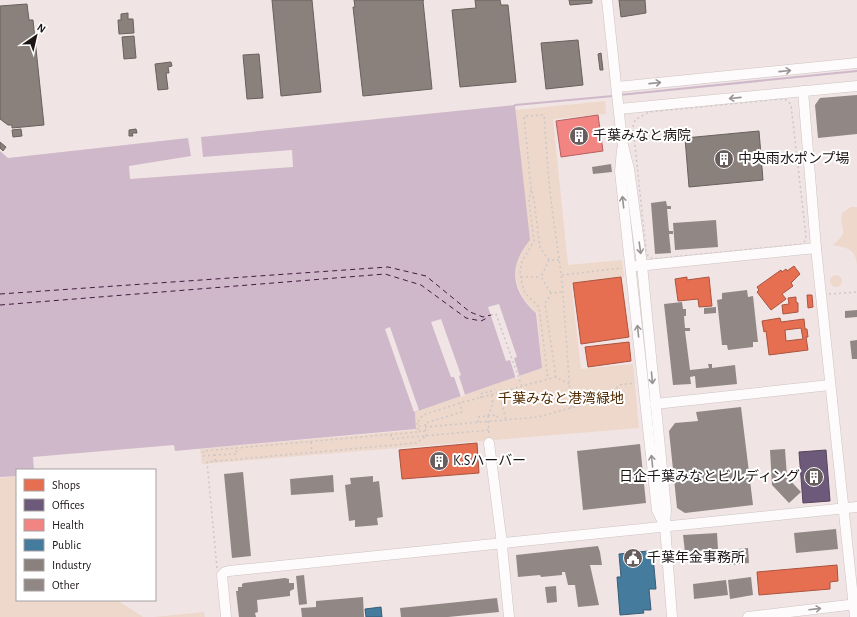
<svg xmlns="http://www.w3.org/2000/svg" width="857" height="617" viewBox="0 0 857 617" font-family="'Alegreya Sans','Noto Sans JP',sans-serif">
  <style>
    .green { fill: #edd8cb }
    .water { fill: #cfb8c9 }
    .pier { fill: #f1e4e4 }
    .shops { fill: #e76f51; stroke: #aa543f; fill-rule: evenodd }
    .offices { fill: #6d597a; stroke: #55455c }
    .health { fill: #f28482; stroke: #b26362 }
    .public { fill: #457b9d; stroke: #395c74 }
    .industry { fill: #8a817c; stroke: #69615d }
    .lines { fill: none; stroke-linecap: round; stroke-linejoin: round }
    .stream { stroke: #cfb8c9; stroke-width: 2 }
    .ferry { stroke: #401d3f; stroke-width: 1; stroke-dasharray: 5 4; stroke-linecap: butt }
    .building { fill: #918886 }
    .minor-casing { stroke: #cdc2c3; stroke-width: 11 }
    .path { stroke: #ccc7c7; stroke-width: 1.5; stroke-dasharray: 2 3; stroke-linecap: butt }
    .minor { stroke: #fdfbfb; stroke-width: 10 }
    .path-bridge { stroke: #ccc7c7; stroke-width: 1.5; stroke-dasharray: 2 3; stroke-linecap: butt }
    .oneway { stroke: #989494 }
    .labels { text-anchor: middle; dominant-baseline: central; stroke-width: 4; stroke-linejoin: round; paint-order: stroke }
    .poi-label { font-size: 14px; fill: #1d1516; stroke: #fff; text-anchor: start }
    .park-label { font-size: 14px; fill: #4f2a00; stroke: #fff }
  </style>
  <rect width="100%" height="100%" fill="#f1e4e4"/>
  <!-- green -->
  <g class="green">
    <path d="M605,101l1,13 -53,5 15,146 54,-5 2,17 -53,6 10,86 52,-5 6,64 -437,36 -2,-15 216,-19 -1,-18 127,-44 -5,-55c-25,-22 -28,-46 -8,-73l-13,-130z"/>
    <path d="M851,207h6v57c-2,-16 -11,-16 -24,-19 19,-16 5,-14 9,-32z"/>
    <circle cx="836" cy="281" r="6"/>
    <path d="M17,476v124h100l26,17h-143v-139z"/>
    <path d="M204,612l1,5h-51z"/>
  </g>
  <!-- water -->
  <path class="water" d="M515,105l15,135c-22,26 -19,51 6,73l6,55 -127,44 1,17 -241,22 -1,-6 -141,12 1,13h-17v6l-17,1v-326l8,7 180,-20 3,18 -62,10 1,13 163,-12 -1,-17 -89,7 -2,-20z"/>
  <!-- pier -->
  <g class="pier">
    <path d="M499,304l18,53 -3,1 6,20 -4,1 -6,-19 -4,1 -18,-54z"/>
    <path d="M441,319l20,56 -2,1 6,19 -4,2 -7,-20h-3l-20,-55z"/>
    <path d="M390,327l29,83 -5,2 -29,-83z"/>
  </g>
  <!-- shops -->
  <g class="shops">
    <path d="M794,266l6,8 -9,9 2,3 -11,8 4,5 -15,11 -14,-18 2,-2 -2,-3 24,-17 1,2 4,-3 1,2z"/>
    <path d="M621,277l8,60 -48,7 -8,-61z"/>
    <path d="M687,277v3l22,-3 3,29 -13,1 -1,-8 -20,2 -3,-22z"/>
    <path d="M807,295h5l1,12 -5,1z"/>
    <path d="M796,297v5l2,1v9l-15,2 -1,-9 7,-1 -1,-6z"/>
    <path d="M780,318l1,4 23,-3 1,10h2l1,8h-2l2,13 -39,5 -3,-24 -2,1 -2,-11zM801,328l2,11 -17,2 -1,-11z"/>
    <path d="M629,342l2,19 -43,6 -3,-20z"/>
    <path d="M477,443l2,30 -77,6 -3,-29z"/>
    <path d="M837,565l1,16 -8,1v7l-71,6 -2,-23z"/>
  </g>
  <!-- offices -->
  <path class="offices" d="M826,450l4,51 -27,2 -4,-51z"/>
  <!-- health -->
  <path class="health" d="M598,115l5,36 -42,6 -5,-36z"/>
  <!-- public -->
  <g class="public">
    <path d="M648,551l1,6 4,-1 3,33h-7l2,21h-8l1,3 -24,2 -3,-38h4l-2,-23z"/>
    <path d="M381,607l1,10h-16l-1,-8z"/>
  </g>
  <!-- industry -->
  <g class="industry">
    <path d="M272,0h40l9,92 -40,4z"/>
    <path d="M354,0h70l-1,1 9,88 -69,7 -10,-89h2z"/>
    <path d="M475,0h25l1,5h7l8,77 -56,5 -8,-77 24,-2z"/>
    <path d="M569,0h23v3l-22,2z"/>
    <path d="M619,0h26l1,13 -25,4z"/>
    <path d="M27,4l2,16h4l11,105 -32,3v-3h-4l-8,-6v-113z"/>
    <path d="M128,13v6h5l1,14 -15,1 -1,-14h3v-6z"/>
    <path d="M134,36l2,22 -12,1 -2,-22z"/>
    <path d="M578,40l5,45 -37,4 -5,-46z"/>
    <path d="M601,53l2,17h-3l-2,-16z"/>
    <path d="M259,54l4,44 -16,1 -4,-44z"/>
    <path d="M171,62l1,4 -4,1 1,6h-3l2,16 -10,1 -3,-26z"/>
    <path d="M21,129l1,7 -9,1 -1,-7z"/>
    <path d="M136,129l1,4h-5l1,3h-4v-6z"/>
    <path d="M759,131l4,49 -74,7 -4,-49z"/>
    <path d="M0,142l6,5 -3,4 -3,-3z"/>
  </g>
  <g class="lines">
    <!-- stream -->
    <g class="stream">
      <path d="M619,95l238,-24"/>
      <path d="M515,105l98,-9"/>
    </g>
    <!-- ferry -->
    <g class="ferry">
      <path d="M0,294l388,-27 38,9 44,36 13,5 8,-2"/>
      <path d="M0,305l385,-31 36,11 45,33 15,3 8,-4"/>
    </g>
  </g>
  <!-- building -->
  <g class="building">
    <path d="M857,95v39l-39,4 -3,-33 5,-7z"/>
    <path d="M611,164l1,8 -19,2 -1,-7z"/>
    <path d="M666,201l1,5h4v3h-4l2,22h4v3h-4l2,19 -16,1 -4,-51z"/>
    <path d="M716,220l2,27 -43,3 -2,-27z"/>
    <path d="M747,290l1,7 5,-1 5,46h-5v5l-25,3 -1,-5h-5l-5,-45 5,-1v-6z"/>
    <path d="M682,302l1,7h3v7h-2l1,12h5v3h-5l5,39 19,-2 -1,-4h4v4l23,-3 2,19 -41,4 -1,-12 -5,1 1,7 -18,1 -9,-81z"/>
    <path d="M716,307v6l-12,1v-6z"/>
    <path d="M857,310v7l-12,1v-7z"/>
    <path d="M857,340v19h-5l-2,-18z"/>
    <path d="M741,407l12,98 -68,8 -8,-5 -8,-77 6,-8 23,-2 -2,-9z"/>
    <path d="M640,444l6,59 -63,7 -6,-59z"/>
    <path d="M785,449l2,28 14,15 -12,11 -17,-18 -2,-35z"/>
    <path d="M243,472l8,84 -19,2 -8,-84z"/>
    <path d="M333,475l1,17 -43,3 -1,-16z"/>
    <path d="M373,476v6l6,-1 4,36 -6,1 1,7 -23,2v-7l-6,1 -4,-36 6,-1 -1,-6z"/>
    <path d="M836,529l2,20 -42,4 -2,-20z"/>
    <path d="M717,533l1,16 -33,3 -2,-17z"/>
    <path d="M598,546l2,6 2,13h-12l9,40 -21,2 -3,-22h-7l-3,-13h-3v3l-21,2 -1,-2 -22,2 -2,-22z"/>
    <path d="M748,548l1,15 -19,2 -2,-15z"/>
    <path d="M304,575l3,29 -8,1 -3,-29z"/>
    <path d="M751,577l2,18 -23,4 -2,-19z"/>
    <path d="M285,578l4,1v4h5v6l-4,2v5l-33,4 1,12 -3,1 1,4h-17l-3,-26h2v-4h4v-3l2,-1z"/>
    <path d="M726,580l2,15 -34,4 -1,-15z"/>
    <path d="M556,586l1,16 -10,1 -2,-16z"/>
    <path d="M363,597l1,20h-62l-1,-9 15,-1v-6z"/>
    <path d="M497,598l2,14 -51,5h-47l-1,-9z"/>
  </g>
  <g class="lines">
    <defs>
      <g id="minor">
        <path d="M607,0l15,141 7,28 13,96 24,244 -1,17 7,91"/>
        <path d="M617,87l240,-24"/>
        <path d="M803,91l13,157 39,369"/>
        <path d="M619,109l238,-23"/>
        <path d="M622,150l-2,22 37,338 7,14"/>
        <path d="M637,266l179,-18"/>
        <path d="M655,404l175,-19"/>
        <path d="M489,443l12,93 8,81"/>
        <path d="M226,617l-4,-42 3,-3 4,-1 628,-64"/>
        <path d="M748,617l109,-13"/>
      </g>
    </defs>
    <!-- minor casing -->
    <use href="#minor" class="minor-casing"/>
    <!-- path -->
    <g class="path">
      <path d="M780,99l7,1 4,5 15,131 -1,5 -4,3 -148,15 -5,-3 -2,-6 -13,-123 2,-7 14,-8z"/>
      <path d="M531,190l-2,11 5,40 -12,20 -2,12 2,11 3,9 14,14 9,72"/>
      <path d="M549,260l-8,17 10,16"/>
      <path d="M559,260h-10l-9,-12 -6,-48 -3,-11 -7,-73 20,-1c2,29 4,57 7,86 4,30 9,61 12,91l8,116"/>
      <path d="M562,275l60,-7"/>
      <path d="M521,277h20"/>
      <path d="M829,294l28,-2"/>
      <path d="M491,315l5,-1 26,73"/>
      <path d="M556,377l-11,-73 6,-11 12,-1"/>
      <path d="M499,393l7,27"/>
      <path d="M481,398l-1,-4 11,-3"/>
      <path d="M488,416l1,19"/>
      <path d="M478,422v-5l19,-2 1,5"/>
      <path d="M425,427l113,-10 43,-12 20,-2 6,-3 12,-15 16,-2"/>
      <path d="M425,431l-5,1 -1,-12 4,-5 37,-12 96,-26 13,7"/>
      <path d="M391,435v4l98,-9"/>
      <path d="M426,436l-1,-13 37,-11 -2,-9"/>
      <path d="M311,442l1,11"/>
      <path d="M215,455l-12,1v-5l215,-19 -1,-10 2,-2"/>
      <path d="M215,461v-6l22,-1 -1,-6"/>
      <path d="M217,568l-10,-106 209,-19 10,-7"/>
    </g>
    <!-- minor -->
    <use href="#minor" class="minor"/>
    <!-- path-bridge -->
    <path class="path-bridge" d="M488,416l5,-12 -2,-13 4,-2"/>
  </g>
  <!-- one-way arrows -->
  <defs><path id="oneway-shaft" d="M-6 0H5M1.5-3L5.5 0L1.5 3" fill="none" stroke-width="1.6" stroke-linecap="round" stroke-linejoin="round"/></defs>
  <g class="oneway">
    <use href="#oneway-shaft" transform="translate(785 71) rotate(-6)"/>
    <use href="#oneway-shaft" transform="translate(655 83) rotate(-6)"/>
    <use href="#oneway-shaft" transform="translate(735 98) rotate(174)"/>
    <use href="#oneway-shaft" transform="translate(623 202) rotate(-97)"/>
    <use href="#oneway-shaft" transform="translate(640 248) rotate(82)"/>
    <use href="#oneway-shaft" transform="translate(638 331) rotate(-96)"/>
    <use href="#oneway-shaft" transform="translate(652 378) rotate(85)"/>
    <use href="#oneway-shaft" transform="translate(652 461) rotate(-96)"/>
    <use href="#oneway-shaft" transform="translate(815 609) rotate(-7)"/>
  </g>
  <!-- icons -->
  <defs>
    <symbol id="building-disc" viewBox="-11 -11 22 22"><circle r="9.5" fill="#675d5e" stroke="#fff"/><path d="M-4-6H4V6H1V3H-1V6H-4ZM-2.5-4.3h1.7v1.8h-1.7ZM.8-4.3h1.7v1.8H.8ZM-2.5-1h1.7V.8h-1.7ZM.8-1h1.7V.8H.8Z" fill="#fff"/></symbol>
    <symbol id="civic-disc" viewBox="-11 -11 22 22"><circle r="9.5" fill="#675d5e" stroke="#fff"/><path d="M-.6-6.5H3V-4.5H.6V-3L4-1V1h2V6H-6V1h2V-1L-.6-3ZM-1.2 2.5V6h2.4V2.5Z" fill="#fff"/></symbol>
  </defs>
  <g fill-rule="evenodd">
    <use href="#building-disc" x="568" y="125" width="22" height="22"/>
    <use href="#building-disc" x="713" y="148" width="22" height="22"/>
    <use href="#building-disc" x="428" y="450" width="22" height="22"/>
    <use href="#building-disc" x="803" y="466" width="22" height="22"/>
    <use href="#civic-disc" x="622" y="547" width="22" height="22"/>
  </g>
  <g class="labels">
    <!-- poi labels -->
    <g class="poi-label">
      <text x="593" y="136">千葉みなと病院</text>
      <text x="738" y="159">中央雨水ポンプ場</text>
      <text x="453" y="461">K.Sハーバー</text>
      <text x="800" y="477" text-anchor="end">日企千葉みなとビルディング</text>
      <text x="647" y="558">千葉年金事務所</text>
    </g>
    <!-- park labels -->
    <g class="park-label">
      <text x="561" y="399">千葉みなと港湾緑地</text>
    </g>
  </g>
  <!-- legend -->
  <rect x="16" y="469" width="140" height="132" fill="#ffffff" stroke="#a5a1a2"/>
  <rect x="24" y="479" width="20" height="12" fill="#e76f51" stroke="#a5a1a2"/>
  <text x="52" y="489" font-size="12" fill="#1d1516">Shops</text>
  <rect x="24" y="499" width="20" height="12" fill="#6d597a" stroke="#a5a1a2"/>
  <text x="52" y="509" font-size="12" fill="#1d1516">Offices</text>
  <rect x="24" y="519" width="20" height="12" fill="#f28482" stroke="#a5a1a2"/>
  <text x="52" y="529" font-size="12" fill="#1d1516">Health</text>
  <rect x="24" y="539" width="20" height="12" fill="#457b9d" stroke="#a5a1a2"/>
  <text x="52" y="549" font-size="12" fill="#1d1516">Public</text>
  <rect x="24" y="559" width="20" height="12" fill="#8a817c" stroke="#a5a1a2"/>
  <text x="52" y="569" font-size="12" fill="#1d1516">Industry</text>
  <rect x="24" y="579" width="20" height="12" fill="#918886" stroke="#a5a1a2"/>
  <text x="52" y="589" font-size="12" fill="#1d1516">Other</text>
  <!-- north arrow -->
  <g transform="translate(36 36) rotate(34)" stroke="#ffffff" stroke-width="3" paint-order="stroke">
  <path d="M0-3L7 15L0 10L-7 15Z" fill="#1d1516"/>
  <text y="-6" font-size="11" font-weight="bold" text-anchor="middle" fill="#1d1516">N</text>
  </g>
</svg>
